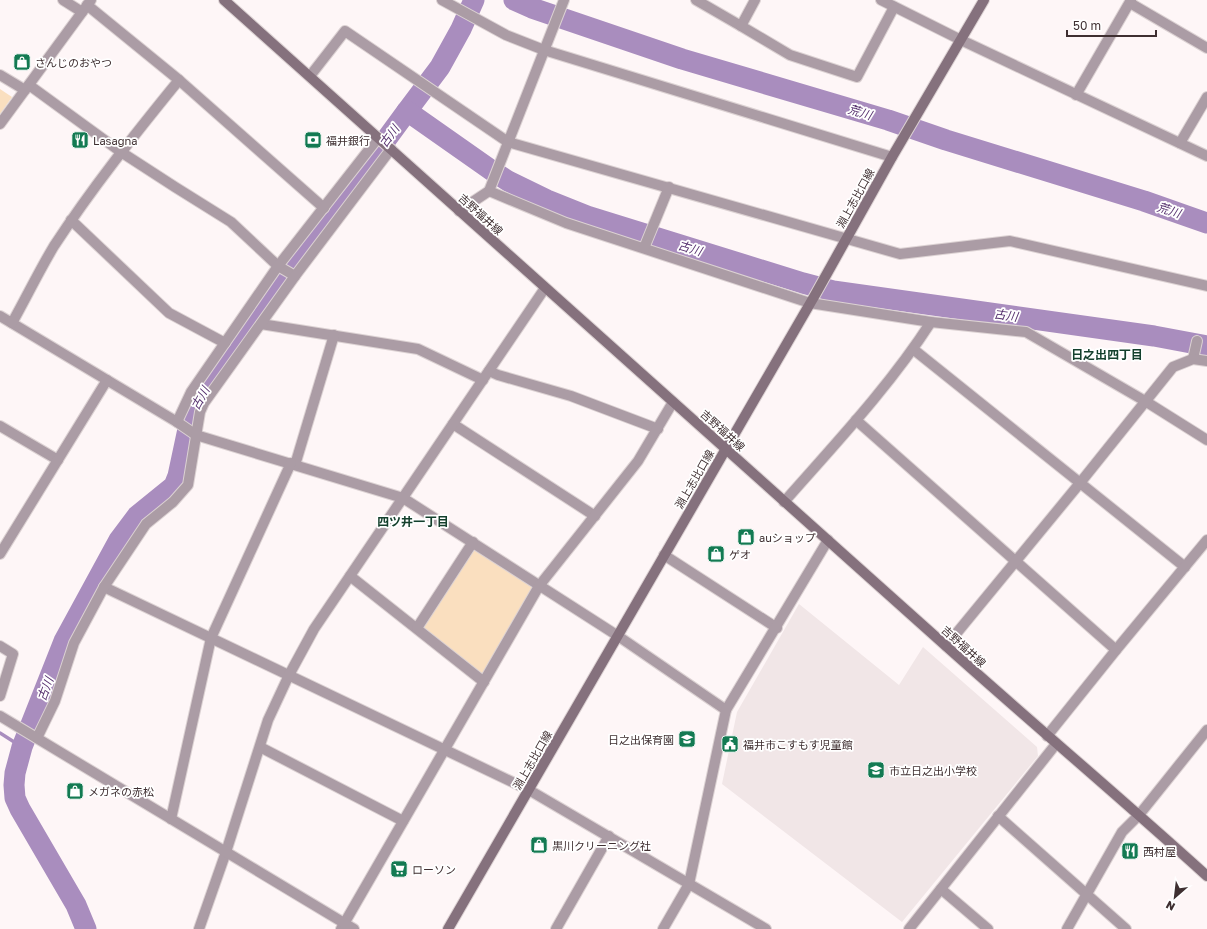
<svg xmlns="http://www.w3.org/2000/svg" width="1207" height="929" viewBox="0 0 1207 929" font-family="'Golos Text','Noto Sans JP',sans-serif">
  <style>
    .built { fill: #f1e6e7 }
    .green { fill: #fadfbf }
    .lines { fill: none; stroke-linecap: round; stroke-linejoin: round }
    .stream { stroke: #a98dbe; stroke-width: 3.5 }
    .river { stroke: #a98dbe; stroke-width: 21 }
    .minor-casing { stroke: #dcd2d3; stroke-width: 12 }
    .tertiary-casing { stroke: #dcd2d3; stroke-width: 12 }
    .secondary-casing { stroke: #dcd2d3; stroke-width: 12 }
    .minor { stroke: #ab9ca5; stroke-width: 10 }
    .tertiary { stroke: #ab9ca5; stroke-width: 10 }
    .secondary { stroke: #85717d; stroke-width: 10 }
    .labels { text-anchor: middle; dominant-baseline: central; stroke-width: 3.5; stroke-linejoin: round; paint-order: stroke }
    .poi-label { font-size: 11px; fill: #3f2f31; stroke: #fff; text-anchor: start }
    .street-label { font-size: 11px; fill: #3f2f31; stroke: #fff }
    .water-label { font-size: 12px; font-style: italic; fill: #56316e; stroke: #fff }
    .neighbourhood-label { font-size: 12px; font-weight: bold; fill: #14402d; stroke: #fff }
  </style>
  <rect width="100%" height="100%" fill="#fef6f7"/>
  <!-- built -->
  <path class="built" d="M799,604l100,81 24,-38 114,100 1,9 -136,166 -180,-138 15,-72z"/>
  <!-- green -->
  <g class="green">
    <path d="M0,89l12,8 -12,17z"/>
    <path d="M473,542l66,44 -55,96 -67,-54z"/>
  </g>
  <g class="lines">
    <!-- stream -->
    <path class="stream" d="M0,733l22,14"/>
    <!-- river -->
    <g class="river">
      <path d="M514,0l18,8 150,51 206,61 58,20 198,61 63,22"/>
      <path d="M407,111l33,-44 21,-38 13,-29"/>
      <path d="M86,929l-10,-24 -56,-96 -5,-11 -1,-13 1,-12 7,-26 42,-106 55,-101 18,-24 37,-30 4,-10 13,-61 4,-13 5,-9 207,-282 84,59 17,11 39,19 40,16 216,67 30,8 321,45 53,10"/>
    </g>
    <defs>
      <g id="minor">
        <path d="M63,0l19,12"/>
        <path d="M442,0l64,35 38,15 348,107"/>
        <path d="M696,0l45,26 14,-26"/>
        <path d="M881,0l80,40 246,116"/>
        <path d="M1130,3l77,45"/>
        <path d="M87,5l92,75 145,128"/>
        <path d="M741,26l49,29 67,22 37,-70"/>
        <path d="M0,75l25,15"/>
        <path d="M310,76l35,-45 163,111 392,112 110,-13 197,45"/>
        <path d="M29,85l92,67 54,35 56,35 47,44 17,10"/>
        <path d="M1076,95l55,-95"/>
        <path d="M1180,143l27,-46"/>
        <path d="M489,191l77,32 244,80 121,19 95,10 119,69 62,39"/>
        <path d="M459,211l30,-20 75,-191"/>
        <path d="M71,220l98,93 56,30"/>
        <path d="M644,248l25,-61"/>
        <path d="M0,316l177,106 19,13 207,63 215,138 108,74"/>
        <path d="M12,323c14,-25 27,-52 42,-77 38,-58 81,-112 125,-166"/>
        <path d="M261,324l157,25 65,31"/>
        <path d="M913,349l272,218"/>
        <path d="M1193,359l4,-18"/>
        <path d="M489,371l9,4 73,21 87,33"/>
        <path d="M856,420l260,230"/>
        <path d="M177,422l14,-30 87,-126 100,-128"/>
        <path d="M453,424l142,92"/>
        <path d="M0,426l58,34"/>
        <path d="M295,465l39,-130"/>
        <path d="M784,502c51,-58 105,-115 147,-180"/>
        <path d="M0,554l107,-174"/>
        <path d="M664,555l113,73"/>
        <path d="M350,576l134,106"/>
        <path d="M104,587l425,203 237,139"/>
        <path d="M417,628l56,-86"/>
        <path d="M0,646l13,8 -13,42"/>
        <path d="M946,646l134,-163 93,-116 20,-8 14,2"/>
        <path d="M1047,736l69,-86 91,-110"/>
        <path d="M37,738l18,-37 19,-58 30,-56 42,-63 27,-22 15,-17 12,-73 4,-9 91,-127 96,-127"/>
        <path d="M260,747l143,74"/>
        <path d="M998,816l128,113"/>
        <path d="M171,819l40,-181 80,-175"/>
        <path d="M941,889l47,40"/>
        <path d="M199,929l27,-77 42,-132 21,-45 25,-46 231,-341"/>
        <path d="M341,929l198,-343 99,-125 35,-59"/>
        <path d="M556,929l53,-93"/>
        <path d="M663,929l26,-45 37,-174 102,-170"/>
        <path d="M909,929l147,-185"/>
      </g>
      <g id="tertiary">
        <path d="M0,124l91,-124"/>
        <path d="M0,716l354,213"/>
        <path d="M1067,929l55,-97 17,-17 68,-85"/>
      </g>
      <g id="secondary">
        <path d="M224,0l722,646c86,77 175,152 261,230"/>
        <path d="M448,929l367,-634 77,-138 92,-157"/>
      </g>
    </defs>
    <!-- minor casing -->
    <use href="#minor" class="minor-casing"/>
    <!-- tertiary casing -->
    <use href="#tertiary" class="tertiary-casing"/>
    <!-- secondary casing -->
    <use href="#secondary" class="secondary-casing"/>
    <!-- minor -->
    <use href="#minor" class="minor"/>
    <!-- tertiary -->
    <use href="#tertiary" class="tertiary"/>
    <!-- secondary -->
    <use href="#secondary" class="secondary"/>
  </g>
  <!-- icons -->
  <defs>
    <symbol id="shop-square" viewBox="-11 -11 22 22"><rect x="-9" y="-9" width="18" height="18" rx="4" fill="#137a52" stroke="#fff"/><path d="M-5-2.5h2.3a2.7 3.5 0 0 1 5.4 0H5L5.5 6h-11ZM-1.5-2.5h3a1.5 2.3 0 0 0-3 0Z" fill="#fff"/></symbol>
    <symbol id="restaurant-square" viewBox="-11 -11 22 22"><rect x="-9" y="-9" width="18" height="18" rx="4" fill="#137a52" stroke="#fff"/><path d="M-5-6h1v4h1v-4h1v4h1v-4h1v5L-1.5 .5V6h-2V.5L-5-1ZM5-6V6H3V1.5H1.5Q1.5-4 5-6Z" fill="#fff"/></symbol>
    <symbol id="bank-square" viewBox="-11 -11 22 22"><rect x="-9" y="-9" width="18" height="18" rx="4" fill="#137a52" stroke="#fff"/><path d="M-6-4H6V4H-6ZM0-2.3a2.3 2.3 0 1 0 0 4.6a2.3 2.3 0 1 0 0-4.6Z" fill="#fff"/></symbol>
    <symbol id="school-square" viewBox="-11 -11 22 22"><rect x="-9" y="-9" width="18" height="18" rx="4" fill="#137a52" stroke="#fff"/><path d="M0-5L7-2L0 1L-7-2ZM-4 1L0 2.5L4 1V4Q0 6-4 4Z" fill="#fff"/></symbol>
    <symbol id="civic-square" viewBox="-11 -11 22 22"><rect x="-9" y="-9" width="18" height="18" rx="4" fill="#137a52" stroke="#fff"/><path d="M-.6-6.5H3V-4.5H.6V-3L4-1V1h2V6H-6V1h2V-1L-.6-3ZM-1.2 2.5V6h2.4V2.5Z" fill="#fff"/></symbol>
    <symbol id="supermarket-square" viewBox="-11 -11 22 22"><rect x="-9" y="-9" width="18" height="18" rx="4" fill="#137a52" stroke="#fff"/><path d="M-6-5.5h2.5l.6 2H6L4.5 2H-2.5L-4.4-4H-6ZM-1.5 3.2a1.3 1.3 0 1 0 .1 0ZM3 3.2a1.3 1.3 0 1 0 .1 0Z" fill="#fff"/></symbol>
  </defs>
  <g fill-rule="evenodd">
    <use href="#shop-square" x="12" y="52" width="20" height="20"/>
    <use href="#restaurant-square" x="70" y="130" width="20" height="20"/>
    <use href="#bank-square" x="303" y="130" width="20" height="20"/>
    <use href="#shop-square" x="736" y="527" width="20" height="20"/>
    <use href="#shop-square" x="706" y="544" width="20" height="20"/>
    <use href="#school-square" x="677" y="729" width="20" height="20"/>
    <use href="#civic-square" x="720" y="734" width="20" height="20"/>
    <use href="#school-square" x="866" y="760" width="20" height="20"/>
    <use href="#shop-square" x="65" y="781" width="20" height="20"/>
    <use href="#shop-square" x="529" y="835" width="20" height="20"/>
    <use href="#restaurant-square" x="1120" y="841" width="20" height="20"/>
    <use href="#supermarket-square" x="389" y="859" width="20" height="20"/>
  </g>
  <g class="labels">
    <!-- poi labels -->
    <g class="poi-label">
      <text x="35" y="62">さんじのおやつ</text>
      <text x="93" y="140">Lasagna</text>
      <text x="326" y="140">福井銀行</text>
      <text x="759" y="537">auショップ</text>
      <text x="729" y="554">ゲオ</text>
      <text x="674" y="739" text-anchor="end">日之出保育園</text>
      <text x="743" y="744">福井市こすもす児童館</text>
      <text x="889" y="770">市立日之出小学校</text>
      <text x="88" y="791">メガネの赤松</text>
      <text x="552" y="845">黒川クリーニング社</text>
      <text x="1143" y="851">西村屋</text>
      <text x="412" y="869">ローソン</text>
    </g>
    <!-- street labels -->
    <g class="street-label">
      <text transform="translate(855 198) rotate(-61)">淵上志比口線</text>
      <text transform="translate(481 214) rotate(42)">吉野福井線</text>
      <text transform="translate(723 430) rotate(42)">吉野福井線</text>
      <text transform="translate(694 479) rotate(-60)">淵上志比口線</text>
      <text transform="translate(964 646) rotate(42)">吉野福井線</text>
      <text transform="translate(532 760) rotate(-60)">淵上志比口線</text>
    </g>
    <!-- water labels -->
    <g class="water-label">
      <text transform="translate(860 112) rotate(17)">荒川</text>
      <text transform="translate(389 136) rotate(-54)">古川</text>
      <text transform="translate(1169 210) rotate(18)">荒川</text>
      <text transform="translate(690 248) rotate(17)">古川</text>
      <text transform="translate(1006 315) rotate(8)">古川</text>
      <text transform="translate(200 398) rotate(-61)">古川</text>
      <text transform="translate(45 689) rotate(-69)">古川</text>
    </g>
    <!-- neighbourhood labels -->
    <g class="neighbourhood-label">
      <text x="1107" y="354">日之出四丁目</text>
      <text x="413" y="521">四ツ井一丁目</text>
    </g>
  </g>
  <!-- north arrow -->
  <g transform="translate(1175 897) rotate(208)" stroke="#ffffff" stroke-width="3" paint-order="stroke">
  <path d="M0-3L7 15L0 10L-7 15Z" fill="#3f2f31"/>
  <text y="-6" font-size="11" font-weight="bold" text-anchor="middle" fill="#3f2f31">N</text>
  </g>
  <!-- scale -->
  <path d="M1067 30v6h89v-6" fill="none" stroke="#3f2f31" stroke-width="2"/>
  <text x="1073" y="30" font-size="12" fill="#3f2f31" stroke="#ffffff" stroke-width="3" paint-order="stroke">50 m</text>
</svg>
